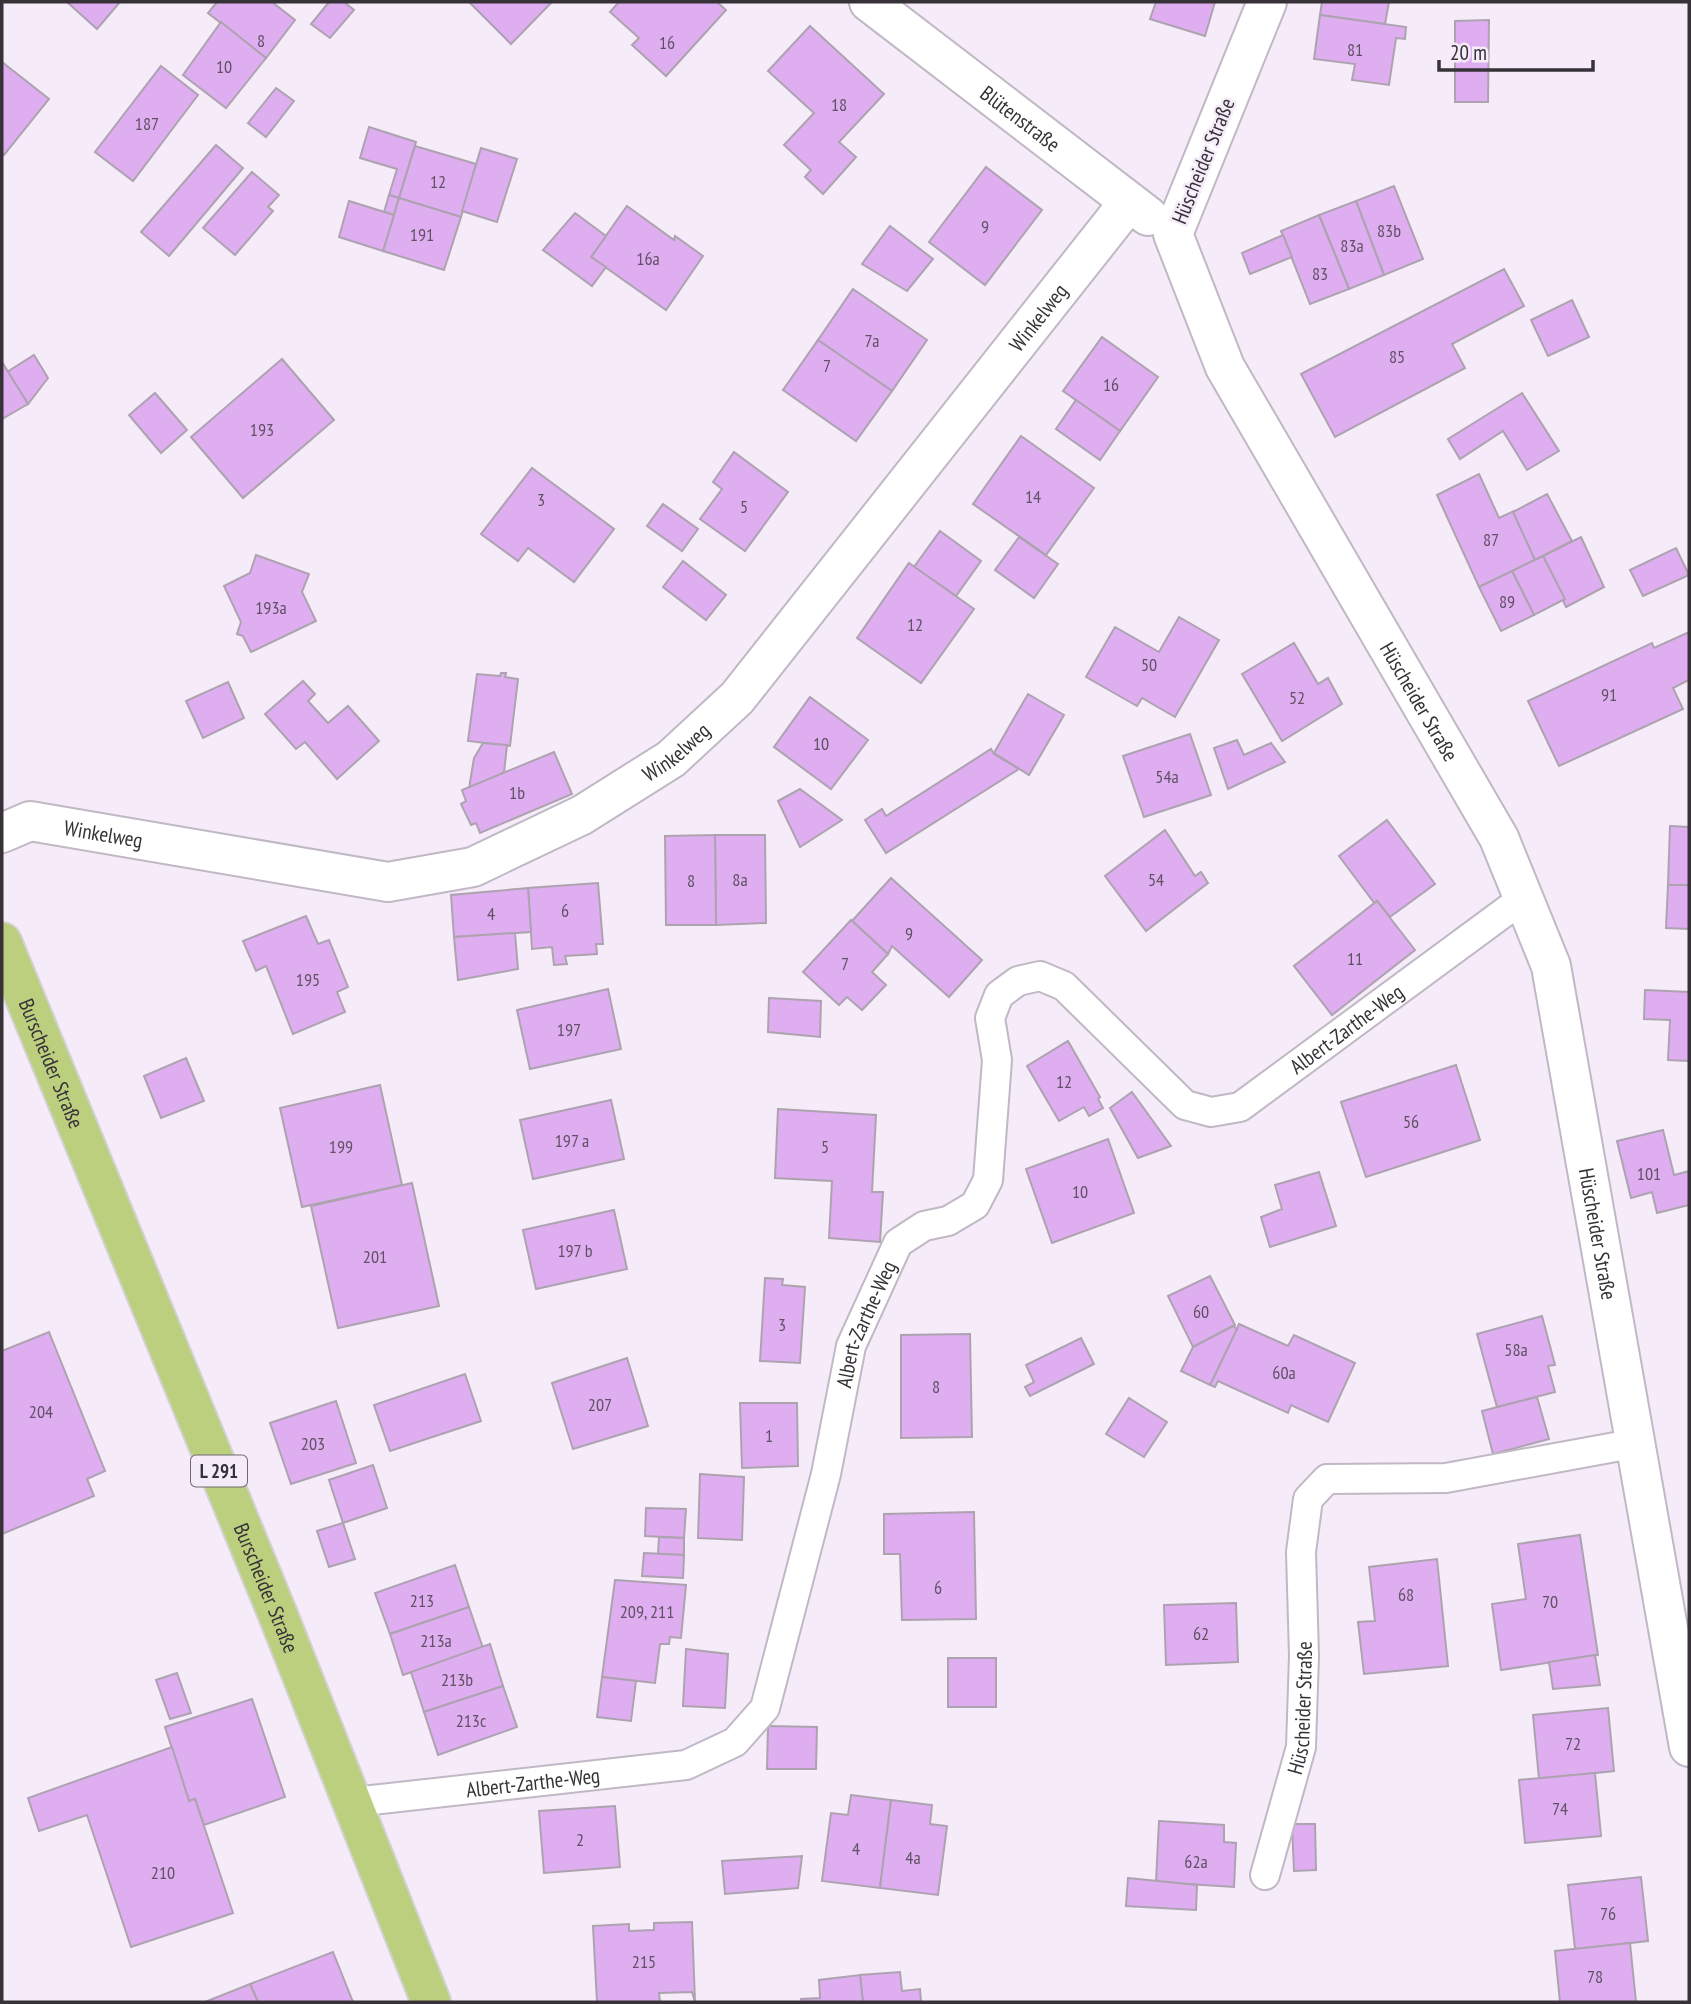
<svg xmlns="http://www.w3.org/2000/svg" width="1691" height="2004" viewBox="0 0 1691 2004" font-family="'PT Sans Narrow',sans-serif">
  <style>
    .building { fill: #dfaef0; stroke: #ada3b0; stroke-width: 2 }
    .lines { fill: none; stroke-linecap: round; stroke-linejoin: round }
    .lane-casing { stroke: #c1b8c5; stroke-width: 32 }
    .street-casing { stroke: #c1b8c5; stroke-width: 42 }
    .primary-casing { stroke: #d3d2d3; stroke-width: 42 }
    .lane { stroke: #fff; stroke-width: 28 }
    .street { stroke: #fff; stroke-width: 38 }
    .primary { stroke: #bbcf7e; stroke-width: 38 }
    .labels { text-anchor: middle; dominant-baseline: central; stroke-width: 5; stroke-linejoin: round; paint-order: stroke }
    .number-label { font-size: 18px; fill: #605165 }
    .shield { fill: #f5ebf9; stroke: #6f6a71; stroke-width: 2 }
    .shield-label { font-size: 19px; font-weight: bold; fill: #363237 }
    .street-label { font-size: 21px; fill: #363237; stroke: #f5ebf9 }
  </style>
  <rect width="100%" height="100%" fill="#f5ebf9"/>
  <!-- building -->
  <g class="building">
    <path d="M67,2h53l-23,27z"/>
    <path d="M217,2h55l23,18 -29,38 -58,-45z"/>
    <path d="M329,2h15l10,8 -24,28 -19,-14z"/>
    <path d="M469,2h83l-41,42z"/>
    <path d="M619,2h98l9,8 -60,66 -34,-31 7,-7 -29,-26z"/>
    <path d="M1156,2h59l-10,34 -55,-17z"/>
    <path d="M1322,2h67l-4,22 -65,-9z"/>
    <path d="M1320,15l86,12 -1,12 -9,-1 -7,47 -37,-5 3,-16 -41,-5z"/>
    <path d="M1489,20l-1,82h-33v-81z"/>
    <path d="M221,22l45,36 -40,50 -43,-33z"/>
    <path d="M810,26l74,68 -45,48 17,15 -33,37 -18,-17 6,-7 -27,-25 30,-32 -46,-42z"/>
    <path d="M2,62l47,37 -45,56 -2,-2z"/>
    <path d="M161,66l37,29 -65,86 -38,-29z"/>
    <path d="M276,88l18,13 -28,36 -18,-14z"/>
    <path d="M369,127l47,15 -17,56 -10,-3 8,-26 -37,-11z"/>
    <path d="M216,145l27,23 -74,88 -28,-24z"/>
    <path d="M415,146l61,18 -15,53 -62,-19z"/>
    <path d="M481,148l36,11 -20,63 -35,-11z"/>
    <path d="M986,167l56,43 -57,75 -56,-43z"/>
    <path d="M252,172l27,23 -11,12 5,4 -38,44 -32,-27z"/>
    <path d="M1394,186l29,73 -39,16 -28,-74z"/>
    <path d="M389,195l10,3 -5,17 -10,-3z"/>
    <path d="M399,198l62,19 -17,53 -61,-19z"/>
    <path d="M349,201l45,14 -11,36 -44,-14z"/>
    <path d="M1356,201l28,74 -35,14 -30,-74z"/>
    <path d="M627,206l47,34 1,-4 28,20 -37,54 -75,-53z"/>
    <path d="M575,213l31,23 -15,21 15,10 -14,19 -49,-36z"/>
    <path d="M1319,215l30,74 -39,15 -29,-73z"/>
    <path d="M890,226l43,33 -26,32 -45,-27z"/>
    <path d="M1283,235l9,22 -42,17 -8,-21z"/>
    <path d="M1504,269l20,37 -72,38 13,24 -130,69 -34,-63z"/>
    <path d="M853,289l74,51 -35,51 -74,-51z"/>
    <path d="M1572,300l17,37 -41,19 -17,-36z"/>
    <path d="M1102,337l56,40 -38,54 -57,-40z"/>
    <path d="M818,340l74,51 -36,50 -73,-51z"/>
    <path d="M34,355l14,23 -20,26 -21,-32z"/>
    <path d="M282,359l52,61 -91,78 -52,-61z"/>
    <path d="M2,362l26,42 -26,15z"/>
    <path d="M155,393l32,37 -26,23 -32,-38z"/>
    <path d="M1522,393l37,58 -32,19 -24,-39 -43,28 -12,-20z"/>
    <path d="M1076,400l44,31 -20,29 -44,-31z"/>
    <path d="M1021,436l73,52 -48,67 -73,-51z"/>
    <path d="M734,452l54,40 -43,59 -45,-32 22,-30 -9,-7z"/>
    <path d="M532,468l82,61 -40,53 -46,-34 -10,13 -37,-27z"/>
    <path d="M1479,474l20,44 15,-7 21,49 -56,27 -42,-92z"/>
    <path d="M1547,494l25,47 -37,19 -22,-48z"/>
    <path d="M663,504l35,25 -16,22 -35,-25z"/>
    <path d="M940,531l41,30 -25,35 -42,-29z"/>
    <path d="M1019,537l39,27 -24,34 -39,-28z"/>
    <path d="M1581,537l23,50 -38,20 -23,-51z"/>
    <path d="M1676,548l13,27 -46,21 -13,-26z"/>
    <path d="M256,555l53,19 -7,18 14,29 -65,31 -8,-16 -6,-2 4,-12 -17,-36 26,-13z"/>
    <path d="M1543,556l22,43 -31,16 -22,-44z"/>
    <path d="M683,561l43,34 -20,25 -43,-33z"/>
    <path d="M909,563l65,46 -53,74 -64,-45z"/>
    <path d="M1512,571l22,44 -33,16 -22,-44z"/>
    <path d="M1179,617l40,23 -44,77 -33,-19 -5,8 -51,-29 29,-50 44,25z"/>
    <path d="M1689,632v48l-16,8 10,21 -124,57 -31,-65 124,-58 2,5z"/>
    <path d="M1294,643l24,41 10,-6 14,26 -60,37 -40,-67z"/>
    <path d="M501,673h5l-1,4 13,2 -8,67 -42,-5 9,-67 23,2z"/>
    <path d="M303,681l12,13 -7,7 20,22 20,-17 31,35 -42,38 -32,-37 -9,7 -31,-35z"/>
    <path d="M228,682l16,36 -41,20 -17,-37z"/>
    <path d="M1028,694l36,21 -35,60 -35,-22z"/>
    <path d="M810,697l58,43 -37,49 -57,-42z"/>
    <path d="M1190,734l21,61 -67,22 -21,-61z"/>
    <path d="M1237,740l7,15 27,-12 14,19 -57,27 -14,-41z"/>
    <path d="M483,743l24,2 -3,28 -35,15 5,-30z"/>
    <path d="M991,749l3,5 25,15 -133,84 -21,-33 17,-11 4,7z"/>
    <path d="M554,752l18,42 -92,39 -4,-10 -5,2 -10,-21 5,-3 -4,-11z"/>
    <path d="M800,789l42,31 -42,27 -22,-46z"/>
    <path d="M1387,820l48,64 -45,33 -13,-16 -2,3 -36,-48z"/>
    <path d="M1670,826l19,1v58h-21z"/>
    <path d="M1165,830l30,46 6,-4 7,11 -62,48 -41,-55z"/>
    <path d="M715,835h50l1,88 -50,2z"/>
    <path d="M715,835l1,90h-50l-1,-89z"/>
    <path d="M891,878l91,82 -33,37 -57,-51 -4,8 -36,-33z"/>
    <path d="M598,883l5,61h-7l1,10 -32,2 2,8 -13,1 -2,-18 -20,2 -4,-61z"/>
    <path d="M1668,885h21v44l-23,-1z"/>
    <path d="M528,888l3,44 -77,5 -3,-42z"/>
    <path d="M1377,901l38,49 -83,65 -38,-49z"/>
    <path d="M306,916l12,28 11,-4 19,47 -11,5 8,20 -52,22 -27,-68 -10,5 -13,-30z"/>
    <path d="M851,920l37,34 -16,18 14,13 -24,25 -15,-13 -8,8 -36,-33z"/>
    <path d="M515,933l3,36 -60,11 -4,-43z"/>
    <path d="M608,989l13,60 -91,20 -13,-59z"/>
    <path d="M1645,990l44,2v69l-21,-1 2,-40 -26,-1z"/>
    <path d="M769,998l52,3 -1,36 -52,-5z"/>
    <path d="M1068,1041l32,56 -2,2 5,9 -14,8 -5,-9 -25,14 -32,-55z"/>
    <path d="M186,1058l18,43 -43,17 -17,-42z"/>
    <path d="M1456,1065l24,75 -114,37 -25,-75z"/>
    <path d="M380,1085l22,100 -100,22 -22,-99z"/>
    <path d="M1132,1092l39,54 -33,12 -28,-50z"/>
    <path d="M611,1100l13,59 -91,20 -13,-59z"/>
    <path d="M778,1109l98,6 -4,77h11l-3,50 -51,-4 3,-57 -57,-3z"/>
    <path d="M1663,1130l11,45 15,-4v34l-32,8 -5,-21 -21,6 -14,-57z"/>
    <path d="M1108,1139l26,74 -82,30 -26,-74z"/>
    <path d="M1319,1172l17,54 -66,21 -9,-30 21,-8 -7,-24z"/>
    <path d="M412,1183l27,123 -101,22 -27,-122z"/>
    <path d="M614,1210l13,59 -91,20 -13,-59z"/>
    <path d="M1210,1276l25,49 -42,22 -25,-51z"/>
    <path d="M765,1278l18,1 -1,6 23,2 -5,76 -40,-2z"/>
    <path d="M1542,1316l13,49 -7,1 7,26 -58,15 -20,-73z"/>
    <path d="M1239,1324l49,22 6,-11 61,28 -27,59 -37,-17 -3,8 -70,-32 -3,6 -5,-2z"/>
    <path d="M1233,1326l4,3 -27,56 -29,-14 12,-24z"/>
    <path d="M49,1332l56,139 -18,8 7,17 -92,38v-183z"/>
    <path d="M970,1334l2,103 -71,1v-103z"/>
    <path d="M1081,1338l13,26 -64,32 -5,-9 9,-5 -8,-17z"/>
    <path d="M627,1358l21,68 -75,23 -21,-66z"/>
    <path d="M465,1374l16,47 -91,30 -16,-46z"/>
    <path d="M1537,1397l12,42 -56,15 -11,-43z"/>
    <path d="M1129,1398l38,24 -23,35 -38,-23z"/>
    <path d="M336,1401l20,62 -65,21 -21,-61z"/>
    <path d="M740,1403h57l1,63 -56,2z"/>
    <path d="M373,1465l14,43 -44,15 -14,-43z"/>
    <path d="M700,1474l44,3 -2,63 -44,-2z"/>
    <path d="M646,1508l40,1 -2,29 -39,-2z"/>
    <path d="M974,1512l2,107 -74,1 -2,-66h-16v-40z"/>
    <path d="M343,1523l12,36 -26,8 -12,-36z"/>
    <path d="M1580,1535l18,120 -97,15 -9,-66 34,-5 -8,-55z"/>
    <path d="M659,1537l25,1v17l-26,-1z"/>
    <path d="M644,1553l40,2 -1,23 -41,-2z"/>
    <path d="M1437,1559l11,107 -84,8 -6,-52 17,-1 -6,-54z"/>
    <path d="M455,1565l14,42 -79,27 -15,-41z"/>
    <path d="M615,1580l71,5 -5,53 -11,-1 -1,7h-9l-5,39 -53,-6z"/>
    <path d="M1236,1603l2,59 -72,3 -2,-60z"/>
    <path d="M469,1607l14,41 -80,27 -13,-41z"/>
    <path d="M490,1644l13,42 -79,26 -13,-40z"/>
    <path d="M686,1649l42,5 -3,54 -42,-2z"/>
    <path d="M1595,1655l5,30 -47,4 -4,-27z"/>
    <rect x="948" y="1658" width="48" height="49"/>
    <path d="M177,1673l14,40 -21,6 -14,-39z"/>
    <path d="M602,1677l34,4 -5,40 -34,-4z"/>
    <path d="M503,1686l14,41 -79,28 -14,-43z"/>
    <path d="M252,1699l33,98 -81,28 -9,-26 -6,2 -24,-74z"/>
    <path d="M1608,1708l6,63 -75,8 -6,-64z"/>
    <path d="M768,1726l49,1 -1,42h-49z"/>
    <path d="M172,1747l17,54 6,-2 38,114 -102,34 -44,-132 -48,16 -11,-33z"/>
    <path d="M1595,1773l6,63 -76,7 -6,-63z"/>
    <path d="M851,1795l40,5 -11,88 -58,-7 9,-68 17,2z"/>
    <path d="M891,1800l41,5 -2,19 17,2 -9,69 -58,-7z"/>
    <path d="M615,1806l5,61 -76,6 -5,-62z"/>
    <path d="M1159,1821l65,4v17l12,1 -2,44 -78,-5z"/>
    <path d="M1292,1824h23l1,46 -22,1z"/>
    <path d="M802,1856l-4,32 -73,6 -3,-33z"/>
    <path d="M1641,1877l7,64 -73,8 -7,-64z"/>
    <path d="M1128,1878l69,7 -1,25 -70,-4z"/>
    <path d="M692,1922l3,80 -3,-10 -33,1 1,9h-63l-4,-76 36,-2v7l25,-1v-7z"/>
    <path d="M1630,1943l6,59h-76l-5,-51z"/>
    <path d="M333,1952l20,50h-95l-8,-18z"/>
    <path d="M900,1972l2,19 18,-2 1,13h-58l-3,-27z"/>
    <path d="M860,1975l3,27h-61l-1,-3 19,-1 -1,-18z"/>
    <path d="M250,1984l8,18h-53z"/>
  </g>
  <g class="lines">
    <defs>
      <g id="lane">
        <path id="s1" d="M354,1802l332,-37 49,-23 30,-34 61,-234 25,-128 47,-103 26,-17 24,-5 27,-16 13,-25 9,-120 -7,-42 9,-23 19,-14 22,-5 24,10 121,119 26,7 29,-5 285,-210"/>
        <path id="s2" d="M1265,1875l36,-128 3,-91 -3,-104 7,-53 19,-20 119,-1 191,-35"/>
      </g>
      <g id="street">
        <path id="s3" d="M869,2l279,214"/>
        <path id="s4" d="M1267,2l-94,232 52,133 274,471 52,128 138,781"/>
        <path id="s5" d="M2,833l28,-12 358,61 85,-15 109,-52 89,-56 66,-61 392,-496"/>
      </g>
      <g id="primary">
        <path id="s6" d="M2,942l276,673 153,387"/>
      </g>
    </defs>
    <!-- lane casing -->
    <use href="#lane" class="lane-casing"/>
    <!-- street casing -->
    <use href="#street" class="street-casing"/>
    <!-- primary casing -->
    <use href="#primary" class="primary-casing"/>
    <!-- lane -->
    <use href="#lane" class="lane"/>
    <!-- street -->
    <use href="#street" class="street"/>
    <!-- primary -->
    <use href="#primary" class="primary"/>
  </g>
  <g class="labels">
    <!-- number labels -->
    <g class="number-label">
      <text x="261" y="40">8</text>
      <text x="667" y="42">16</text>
      <text x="1355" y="49">81</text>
      <text x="224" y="66">10</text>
      <text x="839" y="104">18</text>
      <text x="147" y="123">187</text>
      <text x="438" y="181">12</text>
      <text x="985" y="226">9</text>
      <text x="1389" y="230">83b</text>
      <text x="422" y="234">191</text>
      <text x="1352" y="245">83a</text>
      <text x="648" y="258">16a</text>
      <text x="1320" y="273">83</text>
      <text x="872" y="340">7a</text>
      <text x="1397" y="356">85</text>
      <text x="827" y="365">7</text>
      <text x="1111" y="384">16</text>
      <text x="262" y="429">193</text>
      <text x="1033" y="496">14</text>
      <text x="541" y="499">3</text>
      <text x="744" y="506">5</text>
      <text x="1491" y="539">87</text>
      <text x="1507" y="601">89</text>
      <text x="271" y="607">193a</text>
      <text x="915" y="624">12</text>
      <text x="1149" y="664">50</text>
      <text x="1609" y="694">91</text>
      <text x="1297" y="697">52</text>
      <text x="821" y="743">10</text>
      <text x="1167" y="776">54a</text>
      <text x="517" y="792">1b</text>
      <text x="740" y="879">8a</text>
      <text x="1156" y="879">54</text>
      <text x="691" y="880">8</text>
      <text x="565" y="910">6</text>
      <text x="491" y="913">4</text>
      <text x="909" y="933">9</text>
      <text x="1355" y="958">11</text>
      <text x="845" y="963">7</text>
      <text x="308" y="979">195</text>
      <text x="569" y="1029">197</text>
      <text x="1064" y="1081">12</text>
      <text x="1411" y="1121">56</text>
      <text x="572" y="1140">197 a</text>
      <text x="341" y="1146">199</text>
      <text x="825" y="1146">5</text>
      <text x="1649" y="1173">101</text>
      <text x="1080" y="1191">10</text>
      <text x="575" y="1250">197 b</text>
      <text x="375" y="1256">201</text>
      <text x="1201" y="1311">60</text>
      <text x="782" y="1324">3</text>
      <text x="1516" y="1349">58a</text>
      <text x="1284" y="1372">60a</text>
      <text x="936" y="1386">8</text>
      <text x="600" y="1404">207</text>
      <text x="41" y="1411">204</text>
      <text x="769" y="1435">1</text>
      <text x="313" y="1443">203</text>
      <text x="938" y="1587">6</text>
      <text x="1406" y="1594">68</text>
      <text x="422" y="1600">213</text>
      <text x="1550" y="1601">70</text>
      <text x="647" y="1611">209, 211</text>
      <text x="1201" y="1633">62</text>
      <text x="436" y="1640">213a</text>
      <text x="457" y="1679">213b</text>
      <text x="471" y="1720">213c</text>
      <text x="1573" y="1743">72</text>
      <text x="1560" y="1808">74</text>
      <text x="580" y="1839">2</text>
      <text x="856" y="1848">4</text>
      <text x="913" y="1857">4a</text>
      <text x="1196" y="1861">62a</text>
      <text x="163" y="1872">210</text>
      <text x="1608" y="1913">76</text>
      <text x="644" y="1961">215</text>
      <text x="1595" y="1976">78</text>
    </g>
    <!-- shield labels -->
    <rect class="shield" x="191" y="1455.5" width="56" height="31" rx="5"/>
    <g class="shield-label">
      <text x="219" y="1471">L 291</text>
    </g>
    <!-- street labels -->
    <g class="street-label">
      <text stroke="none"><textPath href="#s3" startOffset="191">Blütenstraße</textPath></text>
      <text transform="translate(1203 161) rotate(-68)">Hüscheider Straße</text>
      <text stroke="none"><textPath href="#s5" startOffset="1281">Winkelweg</textPath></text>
      <text stroke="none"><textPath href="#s4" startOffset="780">Hüscheider Straße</textPath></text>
      <text stroke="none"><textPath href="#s5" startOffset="714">Winkelweg</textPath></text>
      <text stroke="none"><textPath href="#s5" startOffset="105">Winkelweg</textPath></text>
      <text stroke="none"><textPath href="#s1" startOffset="1652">Albert-Zarthe-Weg</textPath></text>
      <text stroke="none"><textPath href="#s6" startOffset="131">Burscheider Straße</textPath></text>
      <text stroke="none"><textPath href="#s4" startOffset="1348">Hüscheider Straße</textPath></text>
      <text stroke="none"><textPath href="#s1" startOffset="831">Albert-Zarthe-Weg</textPath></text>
      <text stroke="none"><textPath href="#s6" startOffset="698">Burscheider Straße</textPath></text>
      <text stroke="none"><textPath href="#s2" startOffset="172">Hüscheider Straße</textPath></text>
      <text stroke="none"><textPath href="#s1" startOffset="180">Albert-Zarthe-Weg</textPath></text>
    </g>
  </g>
  <!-- border -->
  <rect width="1691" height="2004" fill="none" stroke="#363237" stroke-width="7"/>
  <!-- scale -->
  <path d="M1439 60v10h154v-10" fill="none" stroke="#363237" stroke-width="3.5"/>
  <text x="1450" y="60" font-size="21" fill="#363237" stroke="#f5ebf9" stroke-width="5" paint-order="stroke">20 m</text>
</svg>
